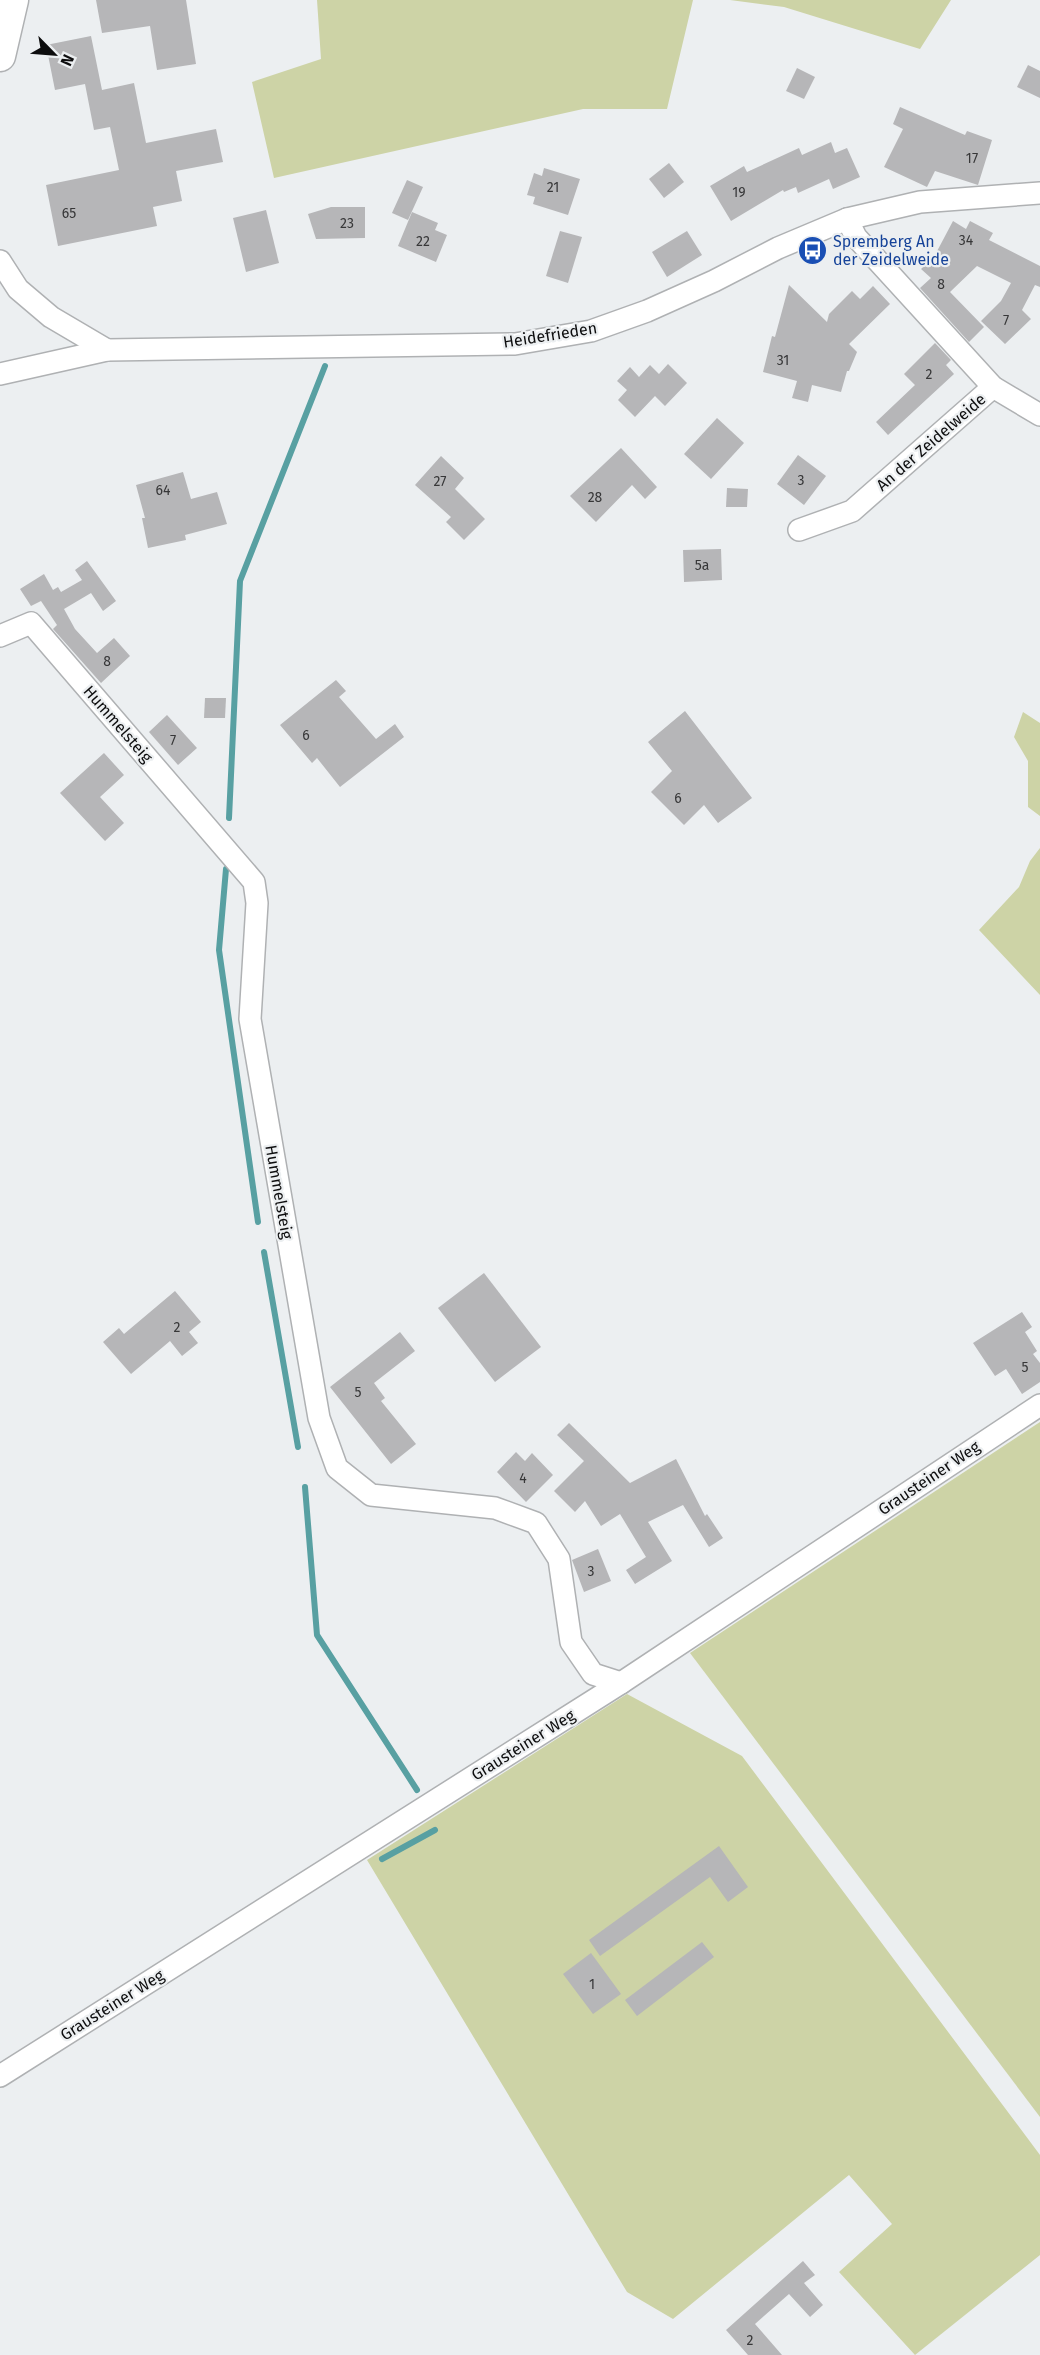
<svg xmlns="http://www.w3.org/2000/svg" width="1040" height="2355" viewBox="0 0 1040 2355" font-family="'Fira Sans',sans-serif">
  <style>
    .green { fill: #cdd3a6 }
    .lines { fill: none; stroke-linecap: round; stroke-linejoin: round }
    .stream { stroke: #58a0a2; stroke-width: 6 }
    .building { fill: #b6b6b8 }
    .minor-casing { stroke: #afb1b3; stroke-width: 24 }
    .secondary-casing { stroke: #afb1b3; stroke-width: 33 }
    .minor { stroke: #fff; stroke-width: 21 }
    .secondary { stroke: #fff; stroke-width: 30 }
    .labels { text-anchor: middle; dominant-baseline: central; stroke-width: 4.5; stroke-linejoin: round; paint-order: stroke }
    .number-label { font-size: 14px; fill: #373738 }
    .transit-label { font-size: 16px; fill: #164399; stroke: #eceff1; text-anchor: start }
    .street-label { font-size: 16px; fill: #0d0d0e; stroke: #eceff1 }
  </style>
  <rect width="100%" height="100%" fill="#eceff1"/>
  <!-- green -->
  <g class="green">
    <path d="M317,0h376l-26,109h-84l-309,69 -22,-96 69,-23z"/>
    <path d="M730,0h221l-31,49 -136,-42z"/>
    <path d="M1023,712l17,11v93l-12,-9v-46l-14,-24z"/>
    <path d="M1040,848v147l-61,-65 40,-43 11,-26z"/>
    <path d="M1040,1422v695l-350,-464z"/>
    <path d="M627,1694l115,62 298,399v100l-125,100 -76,-83 53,-48 -43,-49 -176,144 -46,-27 -260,-432z"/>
  </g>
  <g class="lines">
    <!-- stream -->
    <g class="stream">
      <path d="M229,818l11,-237 85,-215"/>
      <path d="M226,869l-7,81 39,272"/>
      <path d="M264,1252l34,195"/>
      <path d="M305,1487l12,148 100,155"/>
      <path d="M382,1859l53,-29"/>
    </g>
  </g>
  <!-- building -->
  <g class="building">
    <path d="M96,0h90l10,64 -39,6 -7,-44 -48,7z"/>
    <path d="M91,36l11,54 32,-7 12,60 70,-14 7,33 -47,9 6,30 -29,6 4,19 -99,20 -12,-61 73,-15 -9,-43 -16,3 -9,-46 -30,6 -9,-45z"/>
    <path d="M1028,65l12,6v27l-23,-11z"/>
    <path d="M797,68l18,9 -11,22 -18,-8z"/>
    <path d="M900,107l65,28 2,-4 25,9 -14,45 -43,-14 -8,16 -43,-20 19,-38 -10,-5z"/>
    <path d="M831,142l4,11 12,-5 13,29 -27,12 -4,-10 -31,14 -2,-6 -12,5 -1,-2 -52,31 -21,-35 34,-20 3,6 52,-24 3,7z"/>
    <path d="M669,163l15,19 -20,16 -15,-19z"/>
    <path d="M544,168l36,11 -12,36 -35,-11 2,-7 -8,-2 7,-22 8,3z"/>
    <path d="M407,180l16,7 -15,33 -16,-7z"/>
    <path d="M331,207h34v31l-49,1 -8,-25z"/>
    <path d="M266,210l13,53 -33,9 -13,-54z"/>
    <path d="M412,212l26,11 -3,7 12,5 -11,27 -38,-16z"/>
    <path d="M953,221l13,8 4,-8 23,12 -4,7 51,26v21l-5,-2 -13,25 9,9 -26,25 -24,-23 20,-20 10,-18 -34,-17 -27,26 34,35 -15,15 -49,-54 11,-10 -10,-9 14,-14z"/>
    <path d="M560,231l22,6 -14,46 -22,-7z"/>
    <path d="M687,231l15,24 -35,22 -15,-25z"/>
    <path d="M789,285l38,37 2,-8 23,-23 8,8 13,-13 17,18 -41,40 8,8 -8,19h-2l-6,21 -29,-7 -4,17 -16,-4 5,-17 -34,-9 9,-36 3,1z"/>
    <path d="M935,343l16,17 -5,5 8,9 -66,61 -12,-13 39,-37 -11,-11z"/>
    <path d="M668,364l19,19 -22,23 -10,-10 -20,21 -17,-17 9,-10 -10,-9 13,-14 9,10 11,-12 9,9z"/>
    <path d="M717,418l27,25 -33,36 -27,-25z"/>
    <path d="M621,448l36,39 -12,12 -13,-14 -36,37 -26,-26z"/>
    <path d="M798,455l28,21 -22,29 -27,-21z"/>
    <path d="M441,456l23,22 -9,11 30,30 -21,21 -18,-18 5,-5 -36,-32z"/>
    <path d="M183,472l8,27 26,-7 10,32 -42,11 1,5 -38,8 -6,-30h3l-9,-33z"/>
    <path d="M727,488l21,1 -1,18h-21z"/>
    <path d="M721,549l1,31 -38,2 -1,-32z"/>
    <path d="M87,561l29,40 -13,10 -12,-18 -27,16 11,20 22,24 17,-15 16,18 -29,27 -48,-54 4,-4 -16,-24 -10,5 -11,-17 24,-15 9,16 5,-3 3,5 21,-12 -7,-10z"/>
    <path d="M336,680l10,11 -7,6 37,42 19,-15 9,13 -64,50 -23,-29 -5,5 -32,-38z"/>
    <path d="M205,698h21l-1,20h-21z"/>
    <path d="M685,711l67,87 -34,25 -14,-18 -20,20 -33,-33 21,-21 -24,-29z"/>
    <path d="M167,715l30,33 -19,17 -29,-33z"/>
    <path d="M104,753l20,22 -24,22 24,26 -19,18 -45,-48z"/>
    <path d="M484,1273l57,74 -46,35 -57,-74z"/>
    <path d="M175,1291l26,31 -12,10 9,11 -16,13 -12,-15 -39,33 -28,-32 16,-14 5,6z"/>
    <path d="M1022,1312l10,15 -7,5 12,19 -4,3 7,9v19l-18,12 -16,-25 -11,7 -22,-33z"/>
    <path d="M400,1332l15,19 -41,32 11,15 -4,3 35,43 -25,20 -61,-77z"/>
    <path d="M569,1423l61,60 46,-24 29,57 2,-2 16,24 -14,9 -26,-42 -35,17 24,39 -37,23 -9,-14 20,-13 -26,-43 -19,12 -16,-25 -10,11 -21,-21 30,-30 -27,-26z"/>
    <path d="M516,1452l9,9 7,-8 21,22 -27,27 -29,-30z"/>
    <path d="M598,1549l13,32 -27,11 -12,-32z"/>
    <path d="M719,1846l29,41 -20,15 -18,-25 -110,79 -11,-16z"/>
    <path d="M702,1942l12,15 -77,59 -12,-16z"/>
    <path d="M591,1953l30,41 -28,20 -30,-40z"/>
    <path d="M803,2261l12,14 -11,8 19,22 -13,12 -21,-23 -34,30 27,31h-34l-22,-25z"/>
  </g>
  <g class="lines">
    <defs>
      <g id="minor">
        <path d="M847,219l9,18 137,150 47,28"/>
        <path d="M0,261l18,28 33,28 56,33"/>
        <path d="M0,374l107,-24 408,-6 76,-13 56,-20 67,-30 64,-33 69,-29 73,-17 120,-9"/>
        <path d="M799,530l53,-19 141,-124"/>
        <path d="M0,636l31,-13 223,259 3,21 -7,116 69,399 18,50 34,27 124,13 41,15 23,36 12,83 22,32 28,9"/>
        <path d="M0,2076l621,-393 419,-278"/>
      </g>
      <path id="secondary" d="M0,56l13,-56"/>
    </defs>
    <!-- minor casing -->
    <use href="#minor" class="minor-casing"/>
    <!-- secondary casing -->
    <use href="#secondary" class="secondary-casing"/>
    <!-- minor -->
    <use href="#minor" class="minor"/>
    <!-- secondary -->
    <use href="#secondary" class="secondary"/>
  </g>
  <!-- icons -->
  <defs>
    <symbol id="bus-disc" viewBox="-11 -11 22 22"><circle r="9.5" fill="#1a4fb4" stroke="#eceff1"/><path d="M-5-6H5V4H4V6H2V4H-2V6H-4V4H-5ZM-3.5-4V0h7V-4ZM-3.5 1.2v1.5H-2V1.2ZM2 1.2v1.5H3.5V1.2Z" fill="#fff"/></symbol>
  </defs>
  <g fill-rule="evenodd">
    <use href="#bus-disc" x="796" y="234" width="33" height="33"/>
  </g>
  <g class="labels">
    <!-- number labels -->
    <g class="number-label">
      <text x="972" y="158">17</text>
      <text x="553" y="187">21</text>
      <text x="739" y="192">19</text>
      <text x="69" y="213">65</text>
      <text x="347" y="223">23</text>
      <text x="966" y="240">34</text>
      <text x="423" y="241">22</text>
      <text x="941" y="284">8</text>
      <text x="1006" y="320">7</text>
      <text x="783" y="360">31</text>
      <text x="929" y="374">2</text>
      <text x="801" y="480">3</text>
      <text x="440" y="481">27</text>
      <text x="163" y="490">64</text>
      <text x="595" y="497">28</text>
      <text x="702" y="565">5a</text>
      <text x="107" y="661">8</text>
      <text x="306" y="735">6</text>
      <text x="173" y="740">7</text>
      <text x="678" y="798">6</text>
      <text x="177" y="1327">2</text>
      <text x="1025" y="1367">5</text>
      <text x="358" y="1392">5</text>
      <text x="523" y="1478">4</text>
      <text x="591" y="1571">3</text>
      <text x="592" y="1984">1</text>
      <text x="750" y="2340">2</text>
    </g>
    <!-- transit labels -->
    <g class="transit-label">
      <text x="833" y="241">Spremberg An<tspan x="833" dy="18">der Zeidelweide</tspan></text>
    </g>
    <!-- street labels -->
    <g class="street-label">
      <text transform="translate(550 335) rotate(-9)">Heidefrieden</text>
      <text transform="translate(931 442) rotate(-41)">An der Zeidelweide</text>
      <text transform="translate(118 724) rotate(49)">Hummelsteig</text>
      <text transform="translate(279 1192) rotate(80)">Hummelsteig</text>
      <text transform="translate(929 1478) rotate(-34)">Grausteiner Weg</text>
      <text transform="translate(523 1745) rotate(-32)">Grausteiner Weg</text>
      <text transform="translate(112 2005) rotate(-32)">Grausteiner Weg</text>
    </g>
  </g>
  <!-- north arrow -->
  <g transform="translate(54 54) rotate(115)" stroke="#eceff1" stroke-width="4.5" paint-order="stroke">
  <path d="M0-4.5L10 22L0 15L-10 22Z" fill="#0d0d0e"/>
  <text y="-9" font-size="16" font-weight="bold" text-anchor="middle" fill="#0d0d0e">N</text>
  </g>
</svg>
